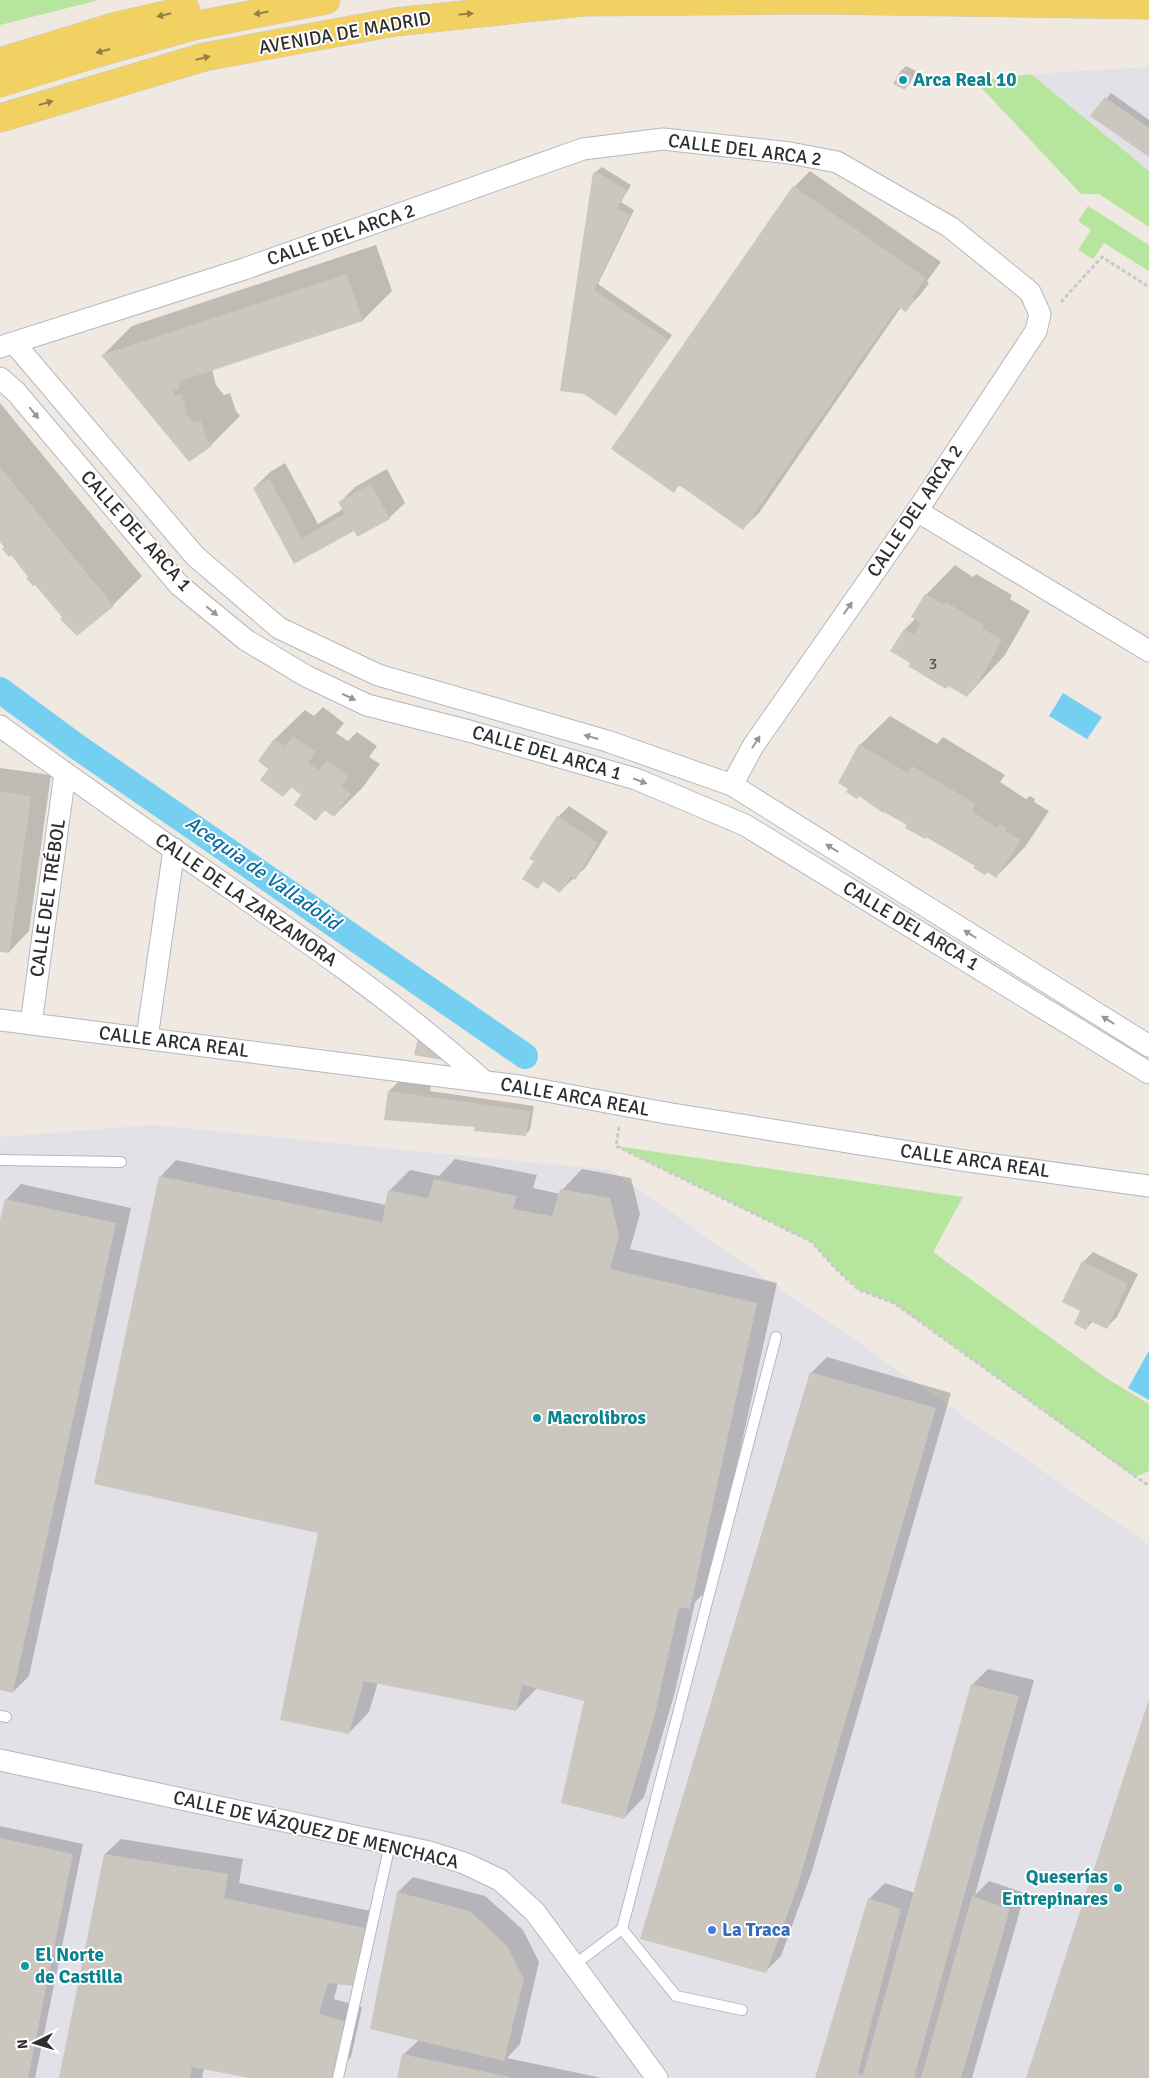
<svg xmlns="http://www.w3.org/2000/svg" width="1149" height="2078" viewBox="0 0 1149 2078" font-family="Signika,sans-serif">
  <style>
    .industrial { fill: #e3e1e8 }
    .green { fill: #b6e59e }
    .water { fill: #75cff0 }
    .shadow { fill: #0003 }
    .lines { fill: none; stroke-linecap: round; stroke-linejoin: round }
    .canal { stroke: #75cff0; stroke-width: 26 }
    .building { fill: #cbc7bf }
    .lane-casing { stroke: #b4b7c1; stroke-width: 12 }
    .street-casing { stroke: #b4b7c1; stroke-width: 23 }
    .primary-casing { stroke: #c9c9c9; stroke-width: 29 }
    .path { stroke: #c9c9c9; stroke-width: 3; stroke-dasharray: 4 2.5; stroke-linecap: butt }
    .lane { stroke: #fff; stroke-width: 10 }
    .street { stroke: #fff; stroke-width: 21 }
    .primary { stroke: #f2d163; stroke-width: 28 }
    .oneway { fill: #908048 }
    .oneway2 { fill: #969696 }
    .culture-dot { fill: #0f9aa8; stroke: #fff; stroke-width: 2 }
    .shop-dot { fill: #3f7fe0; stroke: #fff; stroke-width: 2 }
    .labels { text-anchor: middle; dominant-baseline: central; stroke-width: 4; stroke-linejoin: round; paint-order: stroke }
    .number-label { font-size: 16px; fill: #555452 }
    .street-label { font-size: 19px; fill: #2e2e2e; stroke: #fff }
    .culture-label { font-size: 19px; font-weight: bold; fill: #0d838f; stroke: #fff; text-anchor: start }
    .shop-label { font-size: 19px; font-weight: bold; fill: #366cbe; stroke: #fff; text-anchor: start }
    .water-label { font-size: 20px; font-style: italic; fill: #0d6fa3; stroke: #fff }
  </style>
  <rect width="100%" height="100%" fill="#efe9e1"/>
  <!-- industrial -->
  <g class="industrial">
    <path d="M1149,67v104l-118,-97z"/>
    <path d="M153,1125l457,45 539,375v533h-1149v-941z"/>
  </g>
  <!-- green -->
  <g class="green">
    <path d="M0,0h99l-99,25z"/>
    <path d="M1031,74l118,97v56l-50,-33h-18l-106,-113z"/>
    <path d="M1088,206l61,39v26l-45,-28 -11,16 -15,-9 13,-20 -13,-9z"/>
    <path d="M616,1146l347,51 -30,55 173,126 43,26v67l-14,6 -241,-174 -35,-13 -23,-21 -24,-27z"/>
  </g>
  <!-- water -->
  <g class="water">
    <path d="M1063,693l39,24 -15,22 -38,-23z"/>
    <path d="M1149,1351v49l-21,-12z"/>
  </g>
  <!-- shadow -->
  <g class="shadow">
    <path d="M906,66l10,5 -6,12 -5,5 -10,-5 6,-12z"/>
    <path d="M1111,93l38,27v35l-57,-39z"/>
    <path d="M602,167l29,18 -10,17 13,8 -36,74 74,51 -56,79 -31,-21 9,-220z"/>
    <path d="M810,171l131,91 -14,19 2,2 -8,11 -15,16 -5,-3 -142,206 -16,15 -63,-43 -7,6 -60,-42 181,-262z"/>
    <path d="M376,245l16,46 -29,29 -151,49 4,16 8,10 6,-2 6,18 4,5 -29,29 -108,-90 29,-29z"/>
    <path d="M0,403l142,173 -29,29 -50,12 -63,-77z"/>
    <path d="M285,463l33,61 25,-15 -3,-7 15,-15 32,-18 18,34 -16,15 -34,11 -60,33 -41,-74 16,-16z"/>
    <path d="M955,565l18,12 3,-3 36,21 -2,4 20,12 -25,44 -38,41 -75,-45 13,-22 11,-11 10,-23z"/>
    <path d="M323,707l21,16 -8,10 12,8 9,-9 20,14 -8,11 11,7 -17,23 -29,29 -8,-7 -10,10 -13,-25 -11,-7 -9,9 -13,-27 -11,-8 16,-22 30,-29 9,6z"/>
    <path d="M890,716l47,28 6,-7 62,38 -5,7 26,17 4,-3 5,3 -1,3 15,9 -24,36 -29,30 -156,-94 20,-38z"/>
    <path d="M0,768l51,7 -22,156 -20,21 -9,-1z"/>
    <path d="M569,806l39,26 -23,36 -25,23 -16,-10 -7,7 -1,-27 -5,-3 27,-41z"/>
    <path d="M399,1081l32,4 -1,6 104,15 -4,24 -5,5 -49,-9 -87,-35z"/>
    <path d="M455,1159l82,16 -4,13 27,6 2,-4 20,-21 49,9 9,36 -10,35 147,34 -67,304 -15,15 -20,90 -31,105 -20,21 -39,-118 -48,-12 -21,22 -138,-28 -9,30 -20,21 -29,-204 -224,-46 65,-307 15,-16 210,45 3,-14 21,-21 29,6z"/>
    <path d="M21,1184l110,24 -102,468 -16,16 -13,-3v-463l6,-26z"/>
    <path d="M1093,1252l45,22 -21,43 -11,11 -13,-7 -7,8 -4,-19 1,-48z"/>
    <path d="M827,1357l124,36 -139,478 -31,85 -16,16 46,-599z"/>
    <path d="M988,1669l46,11 -59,215 14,-14 36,12 -53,185h-156l53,-179 16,-16 30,10 57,-208z"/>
    <path d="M0,1826l83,18 -48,234h-35z"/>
    <path d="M121,1839l122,20 -4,24 141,30 -12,56 -16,16 -14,-2 -4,16 28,8 -11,50 -21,21h-76l-50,-10 -2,10h-141l44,-224z"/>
    <path d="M413,1877l72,19 38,34 16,32 -19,82 -13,14 95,20h-203l4,-23 16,-15 -21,-148z"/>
  </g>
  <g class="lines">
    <!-- canal -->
    <path class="canal" d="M0,690l76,56 449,310"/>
  </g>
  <!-- building -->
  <g class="building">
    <path d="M900,71l12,5 -7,14 -12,-6z"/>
    <path d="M1105,97l44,31v29l-59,-41z"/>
    <path d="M597,172l30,18 -10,18 13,7 -36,75 74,50 -52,76 -32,-22 -24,-3 33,-218z"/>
    <path d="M793,186l133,92 -14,20 3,1 -9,13 -8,-5 -155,223 -64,-45 -5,8 -63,-44z"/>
    <path d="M347,274l16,47 -183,60 -1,9 -6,-1 2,7 7,-2 5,21 7,8 7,-2 6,19 5,6 -23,16 -88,-107z"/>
    <path d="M0,467l114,139 -37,30 -17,-17 2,-2 -27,-32 -2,1 -7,-8 2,-1 -17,-22 -2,2 -7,-8 2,-2 -4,-5z"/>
    <path d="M269,478l33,60 43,-24 -7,-12 33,-18 19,35 -33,18 -3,-6 -60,33 -41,-76z"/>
    <path d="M925,594l19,11 2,-3 38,23 -2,3 20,12 -26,46 -9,11 -19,-11 -2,3 -38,-23 2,-3 -20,-12 14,-22 10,6 7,-12 -10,-6z"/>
    <path d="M293,736l23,16 -8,11 11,7 8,-10 22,16 -8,10 10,8 -17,23 -10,-7 -8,11 -22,-16 7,-10 -10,-8 -8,10 -23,-17 8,-11 -10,-8 16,-22 11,7z"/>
    <path d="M859,744l49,29 4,-7 64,38 -4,7 25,17 2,-4 8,4 -2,3 16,9 -25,38 -9,-6 -2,3 -12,-7 2,-2 -49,-29 -1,2 -20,-11 2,-3 -23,-13 -1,1 -24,-17 -2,3 -11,-7 2,-3 -10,-6z"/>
    <path d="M0,791l31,5 -22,157 -9,-1z"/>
    <path d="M557,816l41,27 -23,37 -4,-3 -11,16 -17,-12 -5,8 -16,-10 12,-18 -5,-2z"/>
    <path d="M419,1033l26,17 -3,10 -28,-5z"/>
    <path d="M388,1091l142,20 -4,25 -52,-5 1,-4 -91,-7z"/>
    <path d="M159,1176l223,46 6,-32 40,8 6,-19 83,17 -4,13 39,7 8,-27 50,9 9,38 -9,33 147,34 -67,306 -11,-2 -24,107 -31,105 -63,-16 23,-102 -62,-16 -6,26 -152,-30 -15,53 -69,-14 38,-187 -224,-49z"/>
    <path d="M5,1199l111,24 -103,470 -13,-3v-470z"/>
    <path d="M1082,1261l46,23 -21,45 -17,-8 -4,9 -12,-6 6,-13 -18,-9z"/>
    <path d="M810,1372l126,36 -139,480 -31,85 -126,-34z"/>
    <path d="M971,1684l48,12 -105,382h-99l53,-180 33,11 -43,164 5,2z"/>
    <path d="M1149,1699v379h-123z"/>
    <path d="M0,1838l73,16 -45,224h-28z"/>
    <path d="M104,1854l124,20 -4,24 141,30 -12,58 -25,-3 -9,31 28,8 -11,52 -4,4h-82l-58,-11 -2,11h-131z"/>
    <path d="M397,1892l73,19 37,35 17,33 -20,82 -134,-32z"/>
    <path d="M972,1896l38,13 -49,169h-40z"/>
    <path d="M402,2054l108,23v1h-113z"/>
  </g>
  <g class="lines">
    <defs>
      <g id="lane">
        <path d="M0,1160l121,2"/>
        <path d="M0,1716l6,1"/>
        <path d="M622,1929l54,67 66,14"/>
        <path d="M574,1965l48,-36 154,-592"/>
        <path d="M338,2078l52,-234"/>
      </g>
      <g id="street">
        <path d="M14,343l181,213 84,72 99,47 229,66 125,44 417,261"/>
        <path d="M0,347l244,-78 339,-120 80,-10 127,14 47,9 113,65 80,65 10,22 -4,17 -119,180 -164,235 -21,39"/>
        <path d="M0,378l16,14 163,193 67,55 60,36 61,29 102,26 167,48 109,46 404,248"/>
        <path d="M917,511l232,140"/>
        <path d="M0,726c58,42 117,84 176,125 106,73 213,145 309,231"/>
        <path d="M0,1020l519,66 147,27 301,48 182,25"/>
        <path d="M31,1024l34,-251"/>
        <path d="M147,1038l27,-189"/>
        <path d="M0,1760l429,92 35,11 36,17 35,32 122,166"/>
      </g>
      <g id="primary">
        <path d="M0,62l113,-35 73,-17"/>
        <path d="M0,83l94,-29 99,-28 133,-26"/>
        <path d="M0,118l204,-61 191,-35 189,-20 233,-2 332,5"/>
      </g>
    </defs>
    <!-- lane casing -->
    <use href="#lane" class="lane-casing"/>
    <!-- street casing -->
    <use href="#street" class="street-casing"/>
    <!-- primary casing -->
    <use href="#primary" class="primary-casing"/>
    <!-- path -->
    <g class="path">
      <path d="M1061,302l41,-45 47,30"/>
      <path d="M619,1127l-3,19 196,96 24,27 23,21 35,13 255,183"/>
    </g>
    <!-- lane -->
    <use href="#lane" class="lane"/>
    <!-- street -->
    <use href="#street" class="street"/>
    <!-- primary -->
    <use href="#primary" class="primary"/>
  </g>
  <!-- one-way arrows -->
  <defs><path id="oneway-solid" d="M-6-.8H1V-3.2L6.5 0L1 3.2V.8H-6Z" transform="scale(1.25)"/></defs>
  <g class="oneway">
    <use href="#oneway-solid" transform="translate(261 13) rotate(169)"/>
    <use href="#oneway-solid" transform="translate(466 14) rotate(-6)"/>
    <use href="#oneway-solid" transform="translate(164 15) rotate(167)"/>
    <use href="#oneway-solid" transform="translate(103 51) rotate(165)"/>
    <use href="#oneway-solid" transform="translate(203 58) rotate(-14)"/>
    <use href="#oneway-solid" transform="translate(46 103) rotate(-16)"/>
  </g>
  <g class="oneway2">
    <use href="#oneway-solid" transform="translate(34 413) rotate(51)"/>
    <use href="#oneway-solid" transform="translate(848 608) rotate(-55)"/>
    <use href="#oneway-solid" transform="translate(212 611) rotate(40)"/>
    <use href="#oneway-solid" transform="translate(349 697) rotate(25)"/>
    <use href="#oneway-solid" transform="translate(591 737) rotate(-164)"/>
    <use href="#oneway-solid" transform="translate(756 742) rotate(-57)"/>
    <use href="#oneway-solid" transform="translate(640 781) rotate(21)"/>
    <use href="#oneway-solid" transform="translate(832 848) rotate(-148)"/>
    <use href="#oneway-solid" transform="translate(970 934) rotate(-148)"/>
    <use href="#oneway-solid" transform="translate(1108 1020) rotate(-148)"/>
  </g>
  <!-- markers -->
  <g class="culture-dot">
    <circle cx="903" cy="80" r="5"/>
    <circle cx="537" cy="1418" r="5"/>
    <circle cx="1118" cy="1888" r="5"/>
    <circle cx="25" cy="1966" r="5"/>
  </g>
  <circle class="shop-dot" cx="712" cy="1930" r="5"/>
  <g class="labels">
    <!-- number labels -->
    <g class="number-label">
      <text x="933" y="664">3</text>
    </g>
    <!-- street labels -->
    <g class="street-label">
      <text transform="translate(345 33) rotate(-10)">AVENIDA DE MADRID</text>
      <text transform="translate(745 150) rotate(7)">CALLE DEL ARCA 2</text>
      <text transform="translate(341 235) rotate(-19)">CALLE DEL ARCA 2</text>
      <text transform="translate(915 511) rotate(-56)">CALLE DEL ARCA 2</text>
      <text transform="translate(136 531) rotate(48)">CALLE DEL ARCA 1</text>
      <text transform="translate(547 753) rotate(16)">CALLE DEL ARCA 1</text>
      <text transform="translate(48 898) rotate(-82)">CALLE DEL TRÉBOL</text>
      <text transform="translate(246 900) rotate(35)">CALLE DE LA ZARZAMORA</text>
      <text transform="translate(911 926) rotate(31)">CALLE DEL ARCA 1</text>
      <text transform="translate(174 1042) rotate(7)">CALLE ARCA REAL</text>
      <text transform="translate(575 1097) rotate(10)">CALLE ARCA REAL</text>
      <text transform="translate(975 1161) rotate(8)">CALLE ARCA REAL</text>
      <text transform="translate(316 1830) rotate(13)">CALLE DE VÁZQUEZ DE MENCHACA</text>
    </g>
    <!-- culture labels -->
    <g class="culture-label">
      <text x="913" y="80">Arca Real 10</text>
      <text x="547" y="1418">Macrolibros</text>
      <text x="1108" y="1877" text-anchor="end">Queserías<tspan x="1108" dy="22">Entrepinares</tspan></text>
      <text x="35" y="1955">El Norte<tspan x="35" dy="22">de Castilla</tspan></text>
    </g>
    <!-- shop labels -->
    <g class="shop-label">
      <text x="722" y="1930">La Traca</text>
    </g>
    <!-- water labels -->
    <g class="water-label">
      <text transform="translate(263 873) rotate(35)">Acequia de Valladolid</text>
    </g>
  </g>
  <!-- north arrow -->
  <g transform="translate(35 2043) rotate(265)" stroke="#ffffff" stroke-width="4" paint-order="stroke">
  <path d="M0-4L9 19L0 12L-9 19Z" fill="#2e2e2e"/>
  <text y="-8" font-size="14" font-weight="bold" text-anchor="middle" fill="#2e2e2e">N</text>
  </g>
</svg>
